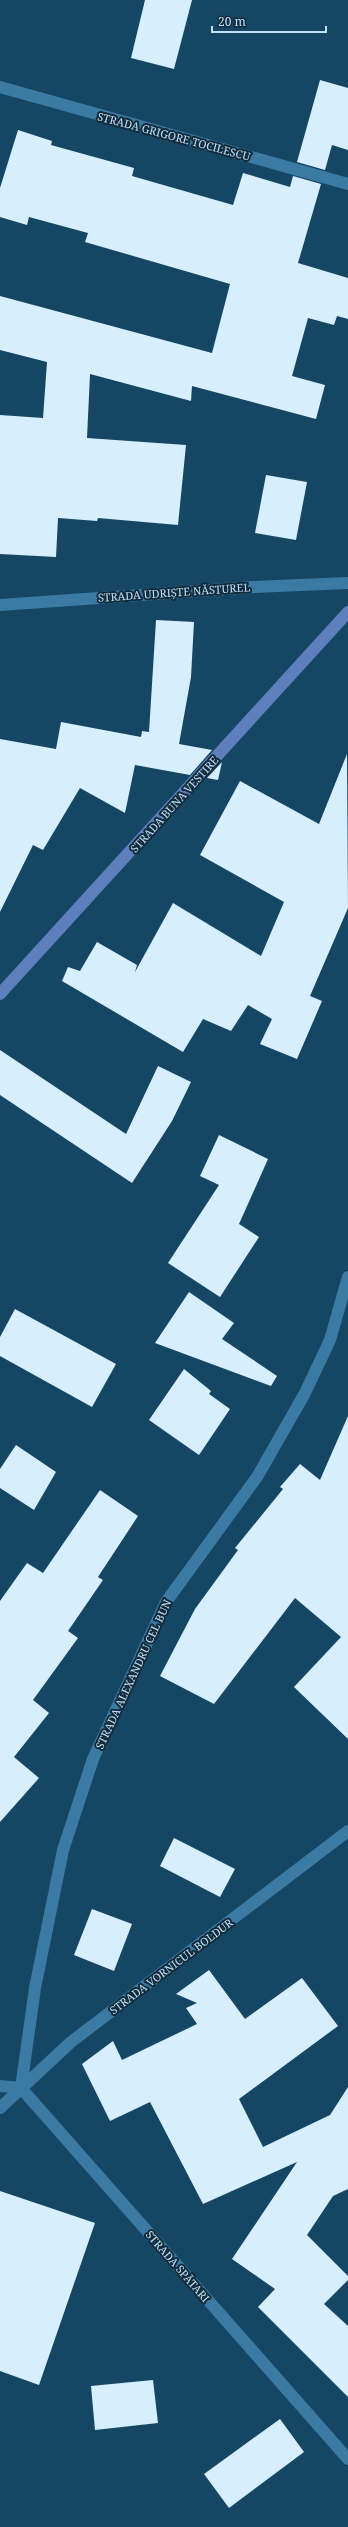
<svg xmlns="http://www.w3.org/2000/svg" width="348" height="2527" viewBox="0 0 348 2527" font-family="'Noto Serif',serif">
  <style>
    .building { fill: #d7eefe }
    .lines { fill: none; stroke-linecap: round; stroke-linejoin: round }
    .street { stroke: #3b7ba3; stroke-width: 12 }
    .secondary { stroke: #5e7ebc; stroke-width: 12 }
    .labels { text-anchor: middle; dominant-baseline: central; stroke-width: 4; stroke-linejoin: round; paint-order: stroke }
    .street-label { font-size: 11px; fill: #c1e0f7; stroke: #112c3c }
  </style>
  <rect width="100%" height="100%" fill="#154764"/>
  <!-- building -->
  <g class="building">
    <path d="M145,0h47l-18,69 -43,-11z"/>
    <path d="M320,80l28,8v62l-16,-5 -7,25 -28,-8z"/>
    <path d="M18,130l34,11 -1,4 83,23 -2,8 101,29 10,-32 47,14 3,-11 28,8 -23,79 50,15v41l-11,-3 -3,9 -26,-7 -16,58 33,9 -9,34 -124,-33 -1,15 -101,-27 -3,64 99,7 -8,80 -80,-7 -1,3 -39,-3 -2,39 -56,-3v-139l43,3 4,-56 -47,-12v-54l212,57 18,-69 -145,-42 3,-9 -59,-16 -2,8 -27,-8v-29z"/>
    <path d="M266,475l41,7 -11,58 -41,-7z"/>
    <path d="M156,620l38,2 -3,55 -12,67 33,6 -22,25 -55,-10 -10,48 -45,-25 -37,62 -10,-5 -33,67v-173l56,10 5,-27 80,15 1,-6 7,1z"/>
    <path d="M347,754l1,154 -38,88 12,5 -25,58 -37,-15 12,-25 -24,-14 -17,26 -28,-12 -20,33 -121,-71 6,-14 12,4 17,-29 40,23 -2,7 38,-69 88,53 23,-54 -84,-47 40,-74 79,43z"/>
    <path d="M222,762l-4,18 -11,-2z"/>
    <path d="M0,1050l126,84 32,-68 33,16 -19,39 -40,62 -132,-88z"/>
    <path d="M219,1135l49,24 -29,65 20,13 -39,60 -52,-34 51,-78 -19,-9z"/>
    <path d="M189,1292l45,31 -12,16 55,37 -6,10 -116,-43z"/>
    <path d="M15,1309l101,55 -24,43 -92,-51v-19z"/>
    <path d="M184,1369l27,22 -2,3 21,15 -31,46 -50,-35z"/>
    <path d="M348,1416v323l-54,-52 47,-50 -46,-39 -81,106 -54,-28 35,-67 43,-59 -3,-2 48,-59 -3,-2 20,-23 20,16z"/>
    <path d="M16,1445l40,27 -22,38 -34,-22v-19z"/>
    <path d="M100,1490l38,26 -40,61 5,3 -35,51 10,7 -45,62 16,13 -35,44 25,21 -39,44v-221l27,-38 16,10z"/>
    <path d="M174,1838l61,31 -15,28 -60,-31z"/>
    <path d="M92,1909l40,15 -18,47 -40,-16z"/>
    <path d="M209,1970l36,49 57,-41 36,48 -99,73 24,48 67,-32 18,-28v102l-15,7 -26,39 41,41v4l-24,24 24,22v71l-90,-90 17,-18 -43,-30 65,-97 -94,42 -53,-102 -40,19 -28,-57 31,-23 9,19 75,-36 -11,-16 11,-5 -21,-9z"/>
    <path d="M0,2191l95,32 -56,162 -39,-14z"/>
    <path d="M153,2380l5,43 -63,7 -4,-44z"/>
    <path d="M280,2419l24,33 -75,56 -25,-34z"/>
  </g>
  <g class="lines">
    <!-- street -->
    <g class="street">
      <path d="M0,87l348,97"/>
      <path d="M0,605l253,-18 95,-4"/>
      <path d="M0,2086l21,2 327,371"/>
      <path d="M21,2088l14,-100 28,-138 30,-91 73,-157 91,-125 48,-84 25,-53 18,-63"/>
      <path d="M0,2108l71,-66 277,-211"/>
    </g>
    <!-- secondary -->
    <path class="secondary" d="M0,994l348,-382"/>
  </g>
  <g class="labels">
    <!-- street labels -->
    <g class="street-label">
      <text transform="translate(174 136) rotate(15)">STRADA GRIGORE TOCILESCU</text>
      <text transform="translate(174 592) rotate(-4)">STRADA UDRIȘTE NĂSTUREL</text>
      <text transform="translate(174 804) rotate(-48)">STRADA BUNA VESTIRE</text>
      <text transform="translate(133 1674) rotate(-65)">STRADA ALEXANDRU CEL BUN</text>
      <text transform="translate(171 1966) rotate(-37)">STRADA VORNICUL BOLDUR</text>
      <text transform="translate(178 2266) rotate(49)">STRADA SPĂTARI</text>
    </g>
  </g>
  <!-- scale -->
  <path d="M212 26v6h114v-6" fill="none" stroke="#c1e0f7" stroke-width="2"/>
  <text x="218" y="26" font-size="12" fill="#c1e0f7" stroke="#112c3c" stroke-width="3" paint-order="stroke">20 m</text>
</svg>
